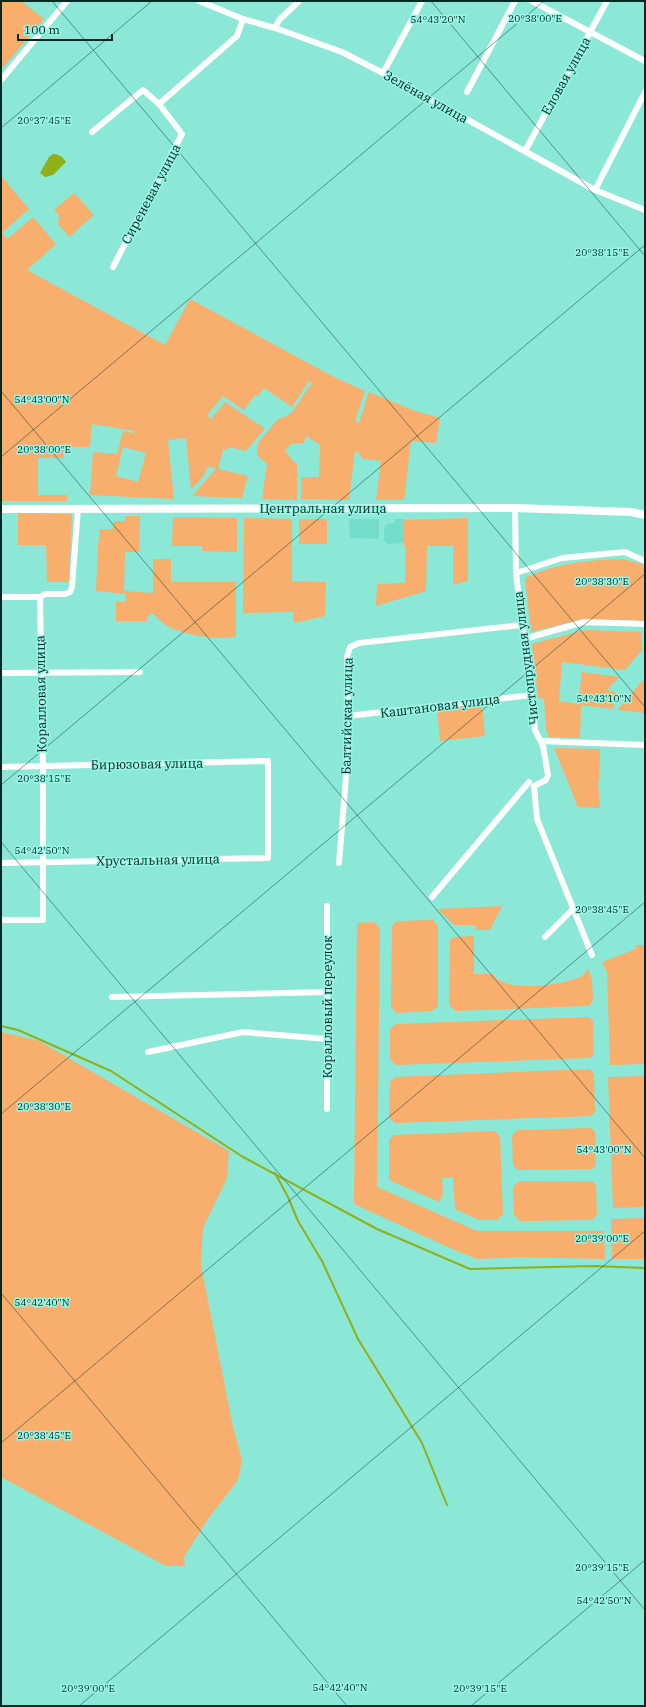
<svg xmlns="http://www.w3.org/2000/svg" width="646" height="1707" viewBox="0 0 646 1707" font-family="'IBM Plex Serif',serif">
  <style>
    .built { fill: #75ddcc }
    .green { fill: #f8ae6c; fill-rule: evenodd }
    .water { fill: #91af17 }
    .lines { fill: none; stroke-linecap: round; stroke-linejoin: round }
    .stream { stroke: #91af17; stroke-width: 2 }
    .minor { stroke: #fff; stroke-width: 6 }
    .major { stroke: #fff; stroke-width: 8 }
    .ticks { fill: none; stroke: #002923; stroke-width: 1; stroke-opacity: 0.45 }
    .labels { text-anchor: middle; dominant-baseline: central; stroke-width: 3; stroke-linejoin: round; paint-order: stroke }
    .street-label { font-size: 13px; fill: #002923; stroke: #98f5e4 }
    .ticks-label { font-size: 10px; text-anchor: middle; fill: #002923; stroke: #98f5e4; stroke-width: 3; stroke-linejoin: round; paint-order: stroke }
  </style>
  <rect width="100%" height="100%" fill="#8be8d7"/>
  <!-- built -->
  <g class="built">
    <path d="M349,519h30v20l-29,-1z"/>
    <path d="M395,519h9v24l-16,1 -4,-4v-12l3,-4 8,-1z"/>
  </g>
  <!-- green -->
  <g class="green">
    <path d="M1,1h20l23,18 -43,51z"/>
    <path d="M1,176l28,33 -27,24 5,6 26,-22 23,27 -29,26 138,75 25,-46 142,77 33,15 -10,30 4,2 10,-31 46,19 25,7 -4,25 -25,-2 -7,59h-28l5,-39 -18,-2 -5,-7h-3l-6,48 -48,-1v-22h18l1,-32 -14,-9 -2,7 -13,1 -6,7c5,4 6,10 12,13v36l-35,-1 5,-35 -10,-9 1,-12 20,-24 9,-3 5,-4 20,-29 -3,-2 -17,26 -28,-19 -6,8 -3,-1 -11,15 -21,-14 -16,19 4,4 14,-17 39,26v1l-18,22 -17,-4 -2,3 -4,-1 -5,20 30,7 -6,22 -50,-2 24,-27 -8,-3 -4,9 -13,15 -5,-52 -18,2 6,59 -84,-4 3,-43 24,2 6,-23 11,2 1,-2 -43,-7 -2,23h-27l1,11h-26v37h29v6h-66zM123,447l23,6 -8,29 -22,-6z"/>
    <path d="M74,193l20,22 -25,22 -11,-13 1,-9 -5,-5z"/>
    <path d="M18,513l54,1 -3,68h-22l-1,-37h-28z"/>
    <path d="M125,516h15l-1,33v3h-14l-1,39 29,2v-34h18v23h65v54c-15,6 -53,-2 -67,-9 -6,-3 -12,-10 -17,-14l-5,4v4h-31v-20l9,1 1,-8 -30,-3 2,-44 2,-18h13v-8h12z"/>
    <path d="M173,517l64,1v34l-35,-1v-5h-30z"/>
    <path d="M244,518l48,1v62l34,1 -1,34 -31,7 -1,-11 -50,1z"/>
    <path d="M468,518v61l-1,2 -14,4v-39h-26l-1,45 -50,15 1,-22 28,-1 1,-37h-2v-26z"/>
    <rect x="299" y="519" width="28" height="25"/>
    <path d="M623,559l22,6v56l-61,-2 -53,13 -6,-54c31,-15 64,-18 98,-19z"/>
    <path d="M585,630l56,2 1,18 -17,20 -63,-8 -3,39 19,3 4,-32 37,5 -12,13 9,2 -3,17 -32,-4 -1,33 -31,-1 -3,-7 -2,-31 -6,-1 -6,-54z"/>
    <path d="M645,678v35l-28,-3 1,-1z"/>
    <path d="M482,704l3,32 -45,5 -3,-32z"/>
    <path d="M554,748l46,1 -1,32 -1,1 2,26 -22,-1z"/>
    <path d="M502,906l-12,24h-14v-5h-22l-17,-16z"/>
    <path d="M433,920l5,6v80l-6,5 -35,2 -6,-6 1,-81 5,-5z"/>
    <path d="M374,922l6,6 -3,259 100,44h127l1,28 -86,-2 -42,2 -25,-10 -98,-45 3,-281z"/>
    <path d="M474,936v38h19c10,20 72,11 89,2 2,-2 4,-5 6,-7l4,10 1,22 -4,5 -134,5 -6,-6 1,-65 3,-3z"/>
    <path d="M635,945h10v119l-35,1 -3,-93 -5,-10 34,-13z"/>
    <path d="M589,1017l4,4 1,33 -4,4 -194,7 -6,-6v-30l6,-5z"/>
    <path d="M1,1032l38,9 190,110 -2,27 -24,50 -2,37 32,162 9,33 -4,20 -30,39 -24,38 1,9h-19l-165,-89z"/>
    <path d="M590,1069l4,5 1,38 -4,4 -195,7 -7,-5 1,-36 5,-5z"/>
    <path d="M645,1076v131l-32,1 -5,-131z"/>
    <path d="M591,1128l4,4 1,33 -4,4 -74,1 -5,-5 -1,-29 5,-6z"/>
    <path d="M495,1131l5,6 3,77 -6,6h-18l-24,-11 -2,-32 -11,1 1,16 -4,8 -50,-22v-40l5,-5z"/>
    <path d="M519,1181h73l4,4 1,30 -5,5 -72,1 -6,-6 -1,-28z"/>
    <path d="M645,1218v41h-33l-1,-40z"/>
  </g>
  <!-- water -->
  <path class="water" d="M53,154c6,0 10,3 13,8l-13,13 -8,2 -5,-4 9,-16z"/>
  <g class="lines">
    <!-- stream -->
    <g class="stream">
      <path d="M1,1026l17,4 93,41 132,86 134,72 93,40 124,-3 51,2"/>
      <path d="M275,1173l13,24 10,24 24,40 36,78 64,104 25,62"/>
    </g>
    <!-- minor -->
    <g class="minor">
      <path d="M199,1l44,18 32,9 67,24 41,21 212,117 50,20"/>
      <path d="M532,1l113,60"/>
      <path d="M275,28l4,-8 20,-19"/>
      <path d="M383,73l39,-72"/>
      <path d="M1,80l66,-79"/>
      <path d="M467,92l48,-91"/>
      <path d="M92,132l51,-42 16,14 78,-68 6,-17"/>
      <path d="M525,151l82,-150"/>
      <path d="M595,190l50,-98"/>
      <path d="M113,267l69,-133 -23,-30"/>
      <path d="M515,508l1,65 6,52 10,70 3,35 8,16 5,29 -2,5 -12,6 3,33 55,136"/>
      <path d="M516,573l46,-15 63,-6 20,9"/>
      <path d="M1,597h39l5,-3h20l5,-2 2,-5 6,-79"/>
      <path d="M524,639l60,-17 61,2"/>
      <path d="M1,673l139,-1"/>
      <path d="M348,716l184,-21"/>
      <path d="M541,741l104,4"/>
      <path d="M1,767l267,-6v97l-267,5"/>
      <path d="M339,863l9,-110 -1,-96 3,-10 9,-4 163,-18"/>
      <path d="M432,897l97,-115"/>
      <path d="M1,920h42v-154l-3,-169"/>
      <path d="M545,937l28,-28"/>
      <path d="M112,997l215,-5"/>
      <path d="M148,1052l95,-20 84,7"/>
      <path d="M327,1109v-203"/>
    </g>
    <!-- major -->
    <path class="major" d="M1,509l514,-1 116,4 14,3"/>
  </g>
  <!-- ticks -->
  <path class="ticks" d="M52,1l593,706M431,1l214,255M1,128l151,-127M1,391l644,767M1,457l543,-456M1,785l644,-540M1,842l644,768M1,1114l644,-540M1,1293l346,413M1,1443l644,-541M79,1706l566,-475M471,1706l174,-146"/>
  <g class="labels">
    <!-- street labels -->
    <g class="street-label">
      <text transform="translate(566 76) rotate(-61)">Еловая улица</text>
      <text transform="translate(426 97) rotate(29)">Зелёная улица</text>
      <text transform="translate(151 194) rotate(-62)">Сиреневая улица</text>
      <text x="323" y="508">Центральная улица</text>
      <text transform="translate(526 658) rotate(-97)">Чистопрудная улица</text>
      <text transform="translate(41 694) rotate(-91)">Коралловая улица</text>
      <text transform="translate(440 706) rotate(-7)">Каштановая улица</text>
      <text transform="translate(347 716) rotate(-89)">Балтийская улица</text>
      <text transform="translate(147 764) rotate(-1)">Бирюзовая улица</text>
      <text transform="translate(158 860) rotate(-1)">Хрустальная улица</text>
      <text transform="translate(327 1007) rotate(-90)">Коралловый переулок</text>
    </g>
  </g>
  <g class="ticks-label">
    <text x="535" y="22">20°38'00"E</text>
    <text x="438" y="23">54°43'20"N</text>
    <text x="44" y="124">20°37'45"E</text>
    <text x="602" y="256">20°38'15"E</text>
    <text x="42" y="403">54°43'00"N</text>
    <text x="44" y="453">20°38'00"E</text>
    <text x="602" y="585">20°38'30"E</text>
    <text x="604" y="702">54°43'10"N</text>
    <text x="44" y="782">20°38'15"E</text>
    <text x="42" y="854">54°42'50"N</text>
    <text x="602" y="913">20°38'45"E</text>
    <text x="44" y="1110">20°38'30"E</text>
    <text x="604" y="1153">54°43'00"N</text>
    <text x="602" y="1242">20°39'00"E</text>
    <text x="42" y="1306">54°42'40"N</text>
    <text x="44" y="1439">20°38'45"E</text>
    <text x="602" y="1571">20°39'15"E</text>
    <text x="604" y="1604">54°42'50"N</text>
    <text x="340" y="1691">54°42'40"N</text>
    <text x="88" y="1692">20°39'00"E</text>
    <text x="480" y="1692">20°39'15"E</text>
  </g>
  <!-- border -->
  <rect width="646" height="1707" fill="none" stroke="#002923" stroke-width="4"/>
  <!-- scale -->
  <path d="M18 34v6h94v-6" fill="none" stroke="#002923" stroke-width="2"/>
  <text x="24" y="34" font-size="12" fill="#002923" stroke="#98f5e4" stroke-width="3" paint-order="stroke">100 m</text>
</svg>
